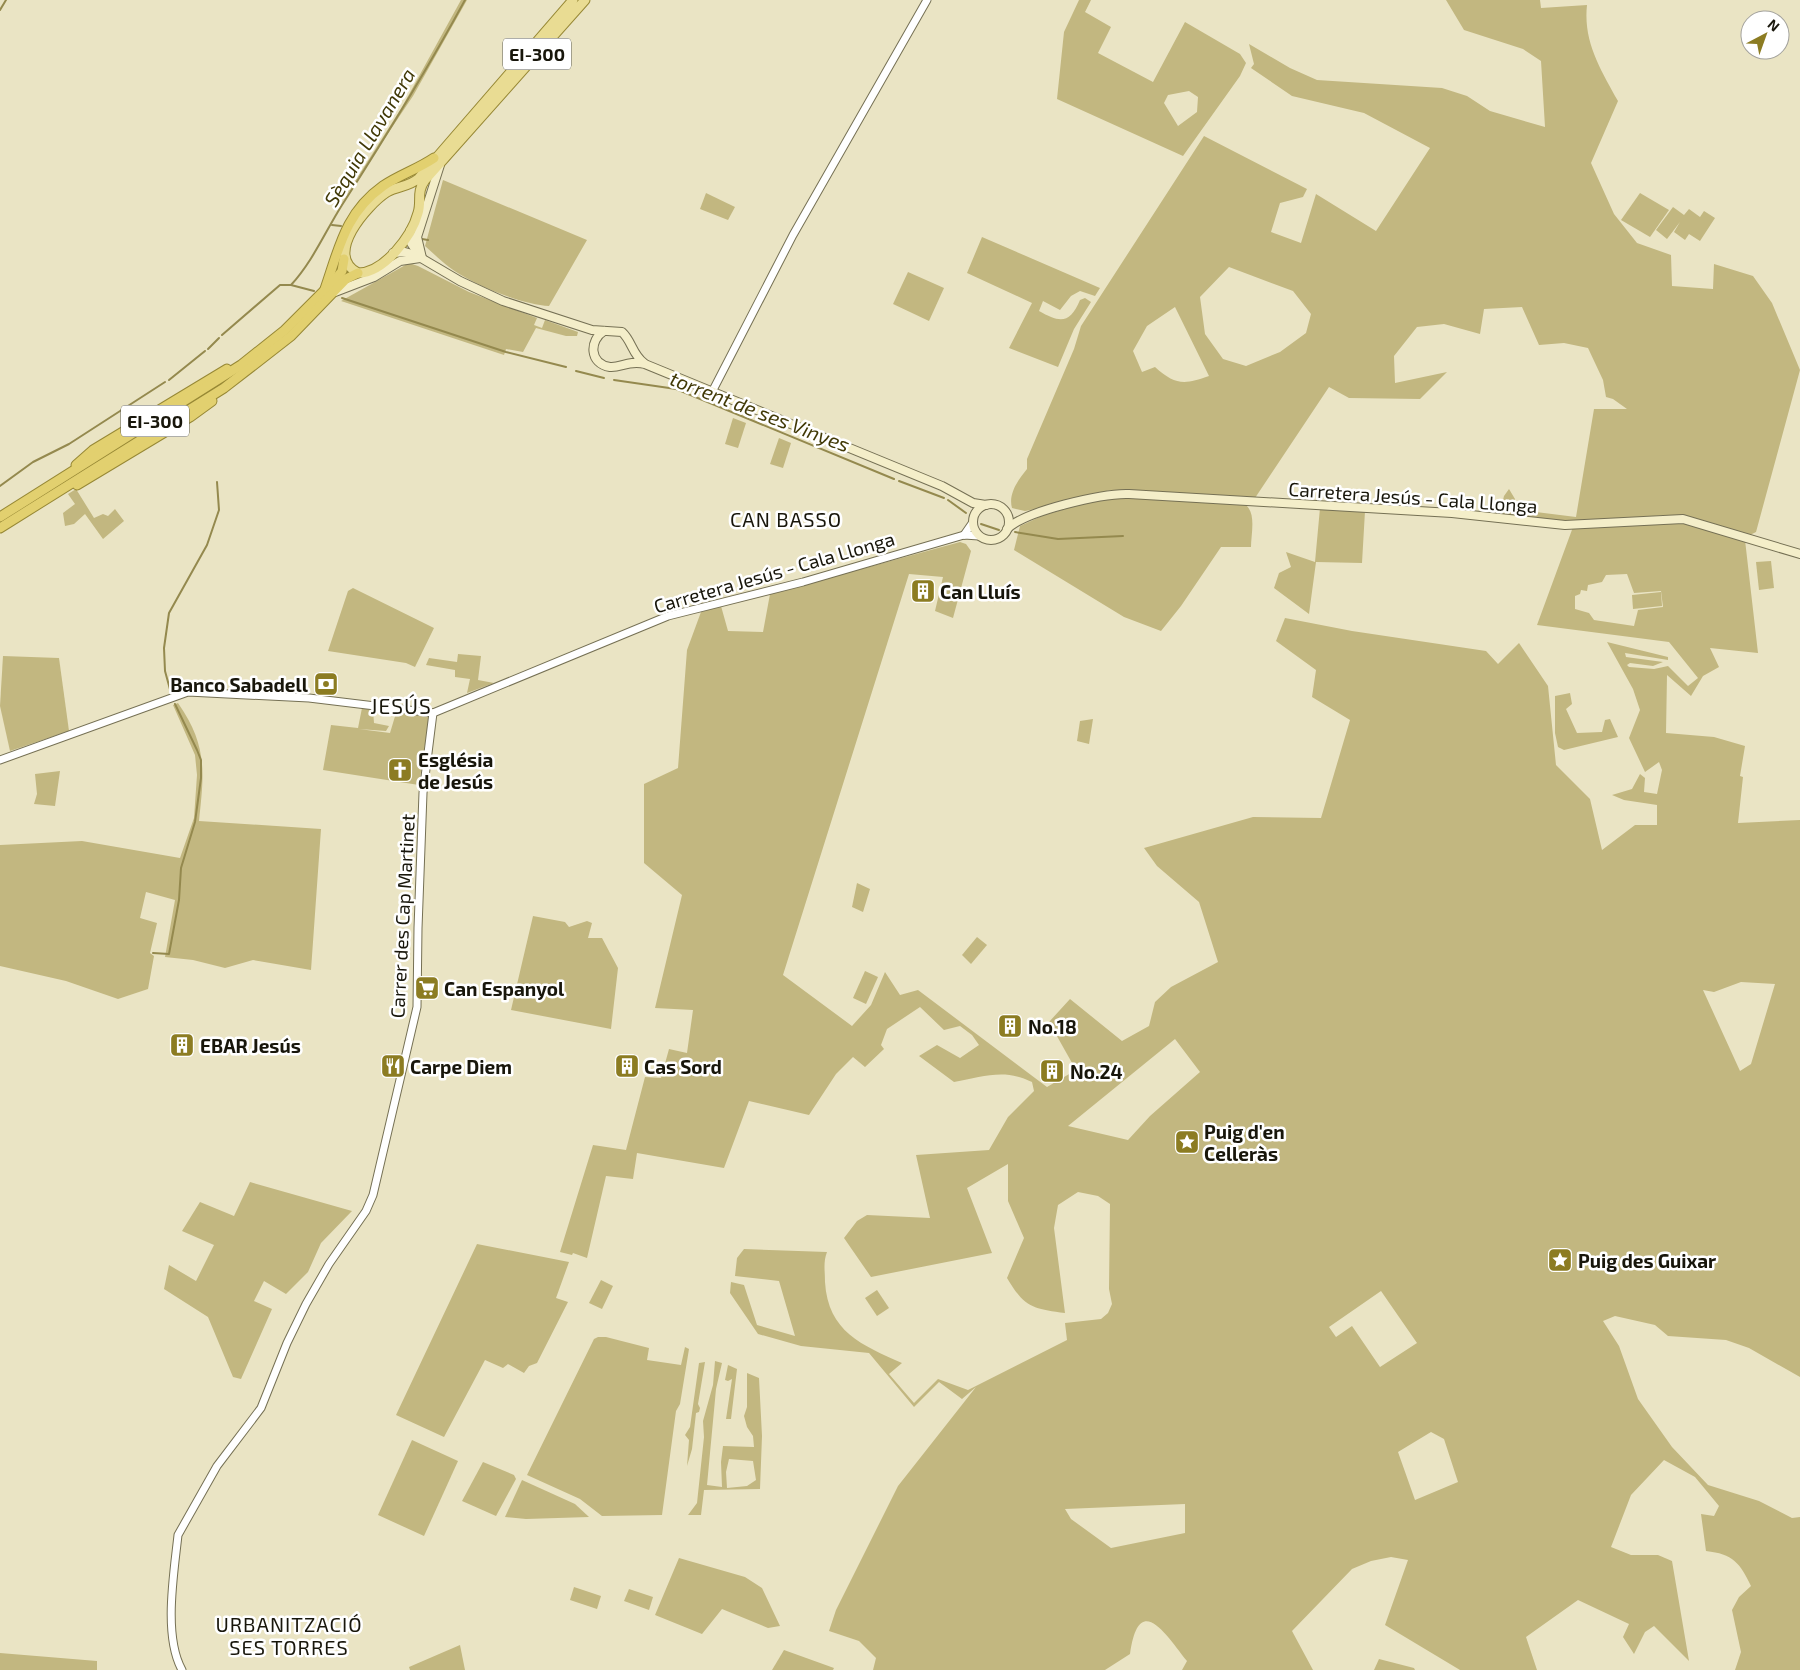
<svg xmlns="http://www.w3.org/2000/svg" width="1800" height="1670" viewBox="0 0 1800 1670" font-family="'Exo 2',sans-serif">
  <style>
    .green { fill: #c2b780; fill-rule: evenodd }
    .lines { fill: none; stroke-linecap: round; stroke-linejoin: round }
    .stream { stroke: #94894e; stroke-width: 2 }
    .tertiary-casing { stroke: #757054; stroke-width: 9 }
    .secondary-casing { stroke: #757054; stroke-width: 10 }
    .primary-casing { stroke: #978835; stroke-width: 11 }
    .trunk-casing { stroke: #978835; stroke-width: 11 }
    .tertiary { stroke: #fff; stroke-width: 7 }
    .secondary { stroke: #f4eec9; stroke-width: 8 }
    .primary { stroke: #e9dc93; stroke-width: 9 }
    .trunk { stroke: #e2d06f; stroke-width: 9 }
    .labels { text-anchor: middle; dominant-baseline: central; stroke-width: 5; stroke-linejoin: round; paint-order: stroke }
    .shield { fill: #fff; stroke: #5d5c54; stroke-width: 1 }
    .shield-label { font-size: 18px; font-weight: bold; fill: #18160b }
    .street-label { font-size: 19px; fill: #18160b; stroke: #fff }
    .poi-label { font-size: 19px; font-weight: bold; fill: #18160b; stroke: #fff; text-anchor: start }
    .water-label { font-size: 20px; font-style: italic; fill: #413906; stroke: #fff }
    .neighbourhood-label { font-size: 20px; letter-spacing: 1px; fill: #18160b; stroke: #fff }
    .quarter-label { font-size: 21px; letter-spacing: 1px; fill: #18160b; stroke: #fff }
  </style>
  <rect width="100%" height="100%" fill="#eae4c4"/>
  <!-- green -->
  <g class="green">
    <path d="M461,0h6l-54,96 -75,112 64,-101z"/>
    <path d="M1079,0h12l-6,12 26,15 -13,26 55,29 32,-60 55,32 6,9 -6,13 -57,80 -126,-57 7,-67zM1189,91l9,6 -1,15 -19,14 -14,-23 4,-8z"/>
    <path d="M1446,0h94l1,8 46,-3c-4,37 14,65 31,96l-27,62 23,51 23,29 34,12 1,31 41,3 1,-25 39,12 19,27 28,67 -44,162 -6,3 -55,-17 -26,-3 -105,7 -60,-7 -4,-3 4,-16 5,-7 6,10 -3,10 64,8 18,-108h33l-14,-10 -7,-2 -3,-17 -15,-32 -24,-5 -25,2 -17,-38 -38,2 -4,25 -36,-10 -27,3 -23,29 1,27 52,-11 -27,27 -71,-1 -20,-11 -74,111 -145,-8 -54,15 -31,6 -13,-3c-4,-14 6,-28 15,-39v-10l47,-110 7,-23 123,-190 103,53 -4,8 -23,6 -9,29 30,11 15,-49 60,37 54,-83 -66,-35 -72,-17 -41,-28 3,-4 -5,-20 41,24 27,12 125,8 25,8 23,15 55,16 -4,-66 -18,-12 -59,-19zM1229,267l64,24 18,23 -5,19 -26,19 -34,14 -23,-7 -18,-25 -5,-37zM1175,307l34,69c-25,9 -34,9 -54,-9l-13,5 -9,-21 14,-25z"/>
    <path d="M443,180l144,60 -38,66c-27,-1 -78,-22 -100,-39 -8,-6 -16,-14 -24,-21z"/>
    <path d="M706,193l29,14 -7,13 -28,-11z"/>
    <path d="M1640,193l29,17 -19,27 -29,-17z"/>
    <path d="M1673,207l11,8 5,-6 11,8 4,-6 11,7 -15,23 -11,-7 -4,6 -11,-8 6,-10 -13,17 -11,-9z"/>
    <path d="M982,237l118,51 -5,8 -15,-5 -9,5 -11,14 -17,-9 -4,10c21,12 31,13 41,-11l5,-2 6,4 -17,27 -16,38 -49,-19 23,-45 -65,-30z"/>
    <path d="M409,263l9,3 51,26 68,26 -3,7 8,3 3,-8 33,12 -1,4h-11l-30,-8 -13,24 -17,-3 -2,6 -163,-54z"/>
    <path d="M908,272l36,16 -15,33 -36,-17z"/>
    <path d="M733,418l13,5 -8,25 -13,-4z"/>
    <path d="M779,438l12,5 -8,25 -13,-4z"/>
    <path d="M76,489l18,29 9,-4 5,2 7,-7 9,12 -21,18 -18,-25 -11,10 -9,2 -2,-13 12,-9 -7,-10z"/>
    <path d="M1108,497l136,7c13,7 7,30 7,43h-30l-40,59 -20,25 -37,-14 -110,-67 6,-24 24,-11z"/>
    <path d="M1320,508l45,3 -3,52 -46,-1 -7,52 -35,-26 5,-15 12,-6 -5,-15 29,10z"/>
    <path d="M1677,522l68,18 13,113 -48,-5 9,19 -16,9 -12,20 -24,-21 -1,58 48,4 31,9 -5,30 3,1 -5,46 62,-3v557l-51,-29 -23,-8 -58,-4 -13,-11 -40,-9 -12,5 16,25 19,53 34,48 36,38 51,16 33,17 8,-1v153h-65l6,-18 -9,-42 7,-13 12,-11c-11,-23 -18,-32 -45,-35l-5,-37 13,2 5,-10 -24,-29 -31,-17 -33,35 -20,52 20,8h27l14,6 17,100 -35,-35 -9,6 -11,22 -11,-17 6,-13 -51,-24 -52,37 11,33h-77l-75,-45 23,-65 -17,-3 -20,4 -19,8 -60,62 21,39h-131l5,-9c-21,-26 -48,-71 -57,-7l-25,16h-232l3,-12 -17,-17 -30,-10 7,-21 62,-124 78,-99 -14,12 -23,-17 -25,25 -45,-54 -68,-7 -43,-12 -28,-41 1,-11 13,3 13,40 38,11 -16,-55 -44,-5 2,-18 7,-9 83,3c-4,10 -2,19 -2,30 3,50 37,63 77,81l-13,11 25,29 24,-24 30,11 99,-50 -2,-17 36,-4 7,-6 4,-9 -3,-15 1,-85 -12,-8 -20,-4 -20,13 -4,23 11,85c-32,-4 -41,-6 -58,-35l17,-40 -16,-37v-37l-41,24 25,65 -121,24 -27,-39 13,-17 10,-6 63,3 -14,-63 73,-5 19,-33 26,-26 -2,-9c-28,-14 -49,-5 -78,0l-35,-26 18,-11 23,13 19,-13 -7,-10 -12,-9 -16,4 -24,-23 -33,22 -6,16 3,4 -19,18 -12,-10 -17,17 -27,41 -60,-14 -25,67 -87,-15 -4,26 -27,-3 -19,82 -14,-5 -1,2 -12,-3 33,-107 33,5 19,-73 16,1 8,-29 18,4 6,-43 -38,-2 27,-113 -38,-32v-79l34,-16 9,-118 14,-38 20,-6 7,25 35,1 7,-38 190,-52 6,2 5,7 -18,67 -18,-7 8,-34 -34,-3 -126,401 69,51 19,-21 14,-33 15,23 18,-5 129,97 29,-17 -27,-48 21,-23 52,42 27,-15 6,-24 16,-15 47,-25 -19,-60 -42,-36 -13,-18 109,-31 68,1 29,-98 -38,-23 4,-27 -40,-29 9,-23 67,13 134,20 12,13 21,-21 29,43 8,79 34,34 12,51 33,-25h22v-20l-33,-5 -12,-5 20,-6 8,-15 5,4 -1,14 13,2 5,-24 -3,-8 -14,10 -16,-34 11,-28 -7,-21 -26,-47 61,15v3l-43,-7 1,4 37,5 -10,4 -23,-3 -3,2 2,2 25,2 14,-3 20,20 10,-8 -29,-36 -132,-17 36,-98zM1627,574l7,19 27,-2 2,16 -25,3 -4,16 -40,-6 -5,-7 -14,-4v-13l5,-2 1,-4 6,1 1,-6 14,-3 4,-7zM1741,982l34,2 -24,80 -11,7 -37,-81 11,2zM1175,1039l25,33 -50,44 -22,24 -60,-14zM1381,1291l36,52 -37,24 -28,-41 -16,11 -7,-10zM1431,1432l13,7 14,43 -43,18 -17,-48zM1185,1504v29l-74,15 -40,-29 -6,-10z"/>
    <path d="M1771,561l3,27 -15,2 -3,-28z"/>
    <path d="M353,588l81,40 -19,39 -9,-4 -78,-12 20,-60z"/>
    <path d="M1661,592l1,14 -29,3 -1,-14z"/>
    <path d="M458,654l23,2 -3,24 16,3 -27,10 3,-14 -15,-2v-7l-29,-5 3,-7 28,4z"/>
    <path d="M3,656l56,2 10,73 -59,20 -10,-45z"/>
    <path d="M1570,693l2,11 -6,5 11,24 25,-1 3,-12 5,-1 8,18 -54,13 -6,-3 -3,-14v-37z"/>
    <path d="M178,703c30,43 26,70 21,118l122,8 -10,141 -58,-10 -28,8 -32,-8 -28,-3 10,-57 -29,-8 -6,26 17,5 -7,30 4,3 -6,33 -30,10 -52,-18 -66,-15v-121l82,-4 98,17 14,-40 3,-43 -2,-20 -22,-50z"/>
    <path d="M362,708l11,2 1,13 15,3 -3,5 -27,-2 31,4 6,-20 33,4 -10,68 -96,-15 8,-45 27,3z"/>
    <path d="M1093,719l-4,25 -12,-3 3,-20z"/>
    <path d="M60,771l-5,35 -21,-2 3,-10 -2,-20z"/>
    <path d="M857,883l13,6 -7,23 -11,-5z"/>
    <path d="M533,916l32,6 4,5 18,-6 5,2 -4,15h14l16,30 -7,61 -100,-19z"/>
    <path d="M977,937l10,8 -16,19 -9,-9z"/>
    <path d="M865,971l13,6 -12,27 -13,-6z"/>
    <path d="M250,1182l102,29 -31,32 -13,29 -22,22 -22,-13 -10,20 18,8 -31,70 -8,-2 -25,-60 -44,-28 5,-24 27,16 18,-36 -32,-14 18,-29 34,14z"/>
    <path d="M477,1244l92,18 -13,36 12,4 -31,61 -8,3 -5,7 -16,-9 -5,4 -18,-8 -41,77 -48,-22z"/>
    <path d="M601,1280l12,6 -11,23 -13,-6z"/>
    <path d="M877,1290l12,18 -12,8 -12,-18z"/>
    <path d="M598,1337h8l43,11 -2,12 34,5 4,-18 4,2 -9,55 -4,7 -14,104 -60,1 -22,-17 -53,-24 67,-136z"/>
    <path d="M715,1361l7,2 -6,26 -9,96 15,2 -1,-25 2,-16 31,1 -1,-11 -6,-9 -3,-11 3,-9v-34l12,5 3,58 -2,53 -56,1 -3,25h-13l9,-12 7,-66 -1,-16 10,-36zM729,1459l24,2 3,19 -9,6 -20,2 -1,-16z"/>
    <path d="M705,1362l-7,42 2,4 -1,4 -3,1 -4,36 -5,17 2,-26 -4,-5 5,-8 9,-64z"/>
    <path d="M728,1365l9,4 -6,50h-5l6,-40 -4,2 -3,-1z"/>
    <path d="M412,1440l46,21 -34,75 -46,-21z"/>
    <path d="M483,1462l31,13 2,4 -20,37 -34,-15z"/>
    <path d="M522,1480l53,24 14,13 -63,2 -21,-2z"/>
    <path d="M679,1558l66,19 17,11 18,38 -12,2 -46,-19 -20,25 -47,-19z"/>
    <path d="M574,1587l27,9 -4,13 -27,-9z"/>
    <path d="M629,1589l24,8 -4,13 -25,-9z"/>
    <path d="M460,1645l5,25h-55l-1,-3z"/>
    <path d="M784,1650l50,18 -1,2h-61z"/>
    <path d="M0,1653l97,8v9h-97z"/>
    <path d="M1379,1659l35,9 1,2h-41z"/>
  </g>
  <g class="lines">
    <!-- stream -->
    <g class="stream">
      <path d="M0,10l6,-10"/>
      <path d="M332,225l9,1"/>
      <path d="M422,239l6,1"/>
      <path d="M291,285c22,-24 34,-53 51,-80 43,-67 85,-135 123,-205"/>
      <path d="M342,298l164,54 60,15"/>
      <path d="M222,335l58,-50h11l23,6"/>
      <path d="M208,349l11,-11"/>
      <path d="M576,371l28,7"/>
      <path d="M169,380l36,-29"/>
      <path d="M614,380l62,9 218,90"/>
      <path d="M899,481l45,17"/>
      <path d="M0,486l33,-24 36,-18 96,-62"/>
      <path d="M948,500l18,13"/>
      <path d="M981,524l18,6"/>
      <path d="M1015,532l43,7 65,-3"/>
      <path d="M171,693l-6,-22 -1,-23 5,-35 38,-68 12,-35 -2,-28"/>
      <path d="M153,953l16,1 10,-54 2,-32 14,-46 6,-44v-18l-4,-10 -22,-46"/>
    </g>
    <defs>
      <g id="tertiary">
        <path d="M712,392l81,-157 134,-235"/>
        <path d="M964,535l9,-13"/>
        <path d="M0,760l188,-68 121,6 124,15 235,-97 135,-34 161,-47 15,1"/>
        <path d="M182,1670c-19,-34 -8,-97 -4,-135l39,-69 44,-58 26,-65 19,-39 23,-40 37,-53 7,-16 44,-188 1,-79 5,-135 10,-80"/>
      </g>
      <g id="secondary">
        <path d="M410,231l1,12 8,12"/>
        <path d="M393,253l12,-1 11,3 44,26 43,20 89,29 30,2c10,9 10,22 22,31"/>
        <path d="M422,258l-5,-21 23,-72"/>
        <path d="M335,292l39,-15 26,-16 20,-3"/>
        <path d="M604,331c-15,9 -15,33 6,36 11,1 18,-7 35,-3l297,122 31,17 13,2"/>
        <circle cx="991" cy="522" r="18"/>
        <path d="M1007,529c18,-18 96,-36 122,-35l323,19 113,12 118,-6 117,35"/>
      </g>
      <path id="primary" d="M573,0l-154,178c-10,9 -21,8 -32,14 -20,13 -64,63 -29,81 26,0 54,-37 60,-60 4,-12 -2,-21 7,-33l160,-180"/>
      <g id="trunk">
        <path d="M325,289c14,-40 20,-76 58,-103 16,-11 35,-17 51,-28"/>
        <path d="M76,465l17,-15 134,-81"/>
        <path d="M77,485l113,-68 22,-16"/>
        <path d="M0,517l241,-152 44,-35 49,-49 8,-10 2,-12"/>
        <path d="M0,528l224,-140 67,-52 55,-57 12,-6"/>
      </g>
    </defs>
    <!-- tertiary casing -->
    <use href="#tertiary" class="tertiary-casing"/>
    <!-- secondary casing -->
    <use href="#secondary" class="secondary-casing"/>
    <!-- primary casing -->
    <use href="#primary" class="primary-casing"/>
    <!-- trunk casing -->
    <use href="#trunk" class="trunk-casing"/>
    <!-- tertiary -->
    <use href="#tertiary" class="tertiary"/>
    <!-- secondary -->
    <use href="#secondary" class="secondary"/>
    <!-- primary -->
    <use href="#primary" class="primary"/>
    <!-- trunk -->
    <use href="#trunk" class="trunk"/>
  </g>
  <!-- icons -->
  <defs>
    <symbol id="building-square" viewBox="-11 -11 22 22"><rect x="-9" y="-9" width="18" height="18" rx="4" fill="#8c7c22" stroke="#fff"/><path d="M-4-6H4V6H1V3H-1V6H-4ZM-2.5-4.3h1.7v1.8h-1.7ZM.8-4.3h1.7v1.8H.8ZM-2.5-1h1.7V.8h-1.7ZM.8-1h1.7V.8H.8Z" fill="#fff"/></symbol>
    <symbol id="bank-square" viewBox="-11 -11 22 22"><rect x="-9" y="-9" width="18" height="18" rx="4" fill="#8c7c22" stroke="#fff"/><path d="M-6-4H6V4H-6ZM0-2.3a2.3 2.3 0 1 0 0 4.6a2.3 2.3 0 1 0 0-4.6Z" fill="#fff"/></symbol>
    <symbol id="church-square" viewBox="-11 -11 22 22"><rect x="-9" y="-9" width="18" height="18" rx="4" fill="#8c7c22" stroke="#fff"/><path d="M-1.2-6h2.4v3.5h3.3v2.4h-3.3V6h-2.4V-.1h-3.3v-2.4h3.3Z" fill="#fff"/></symbol>
    <symbol id="supermarket-square" viewBox="-11 -11 22 22"><rect x="-9" y="-9" width="18" height="18" rx="4" fill="#8c7c22" stroke="#fff"/><path d="M-6-5.5h2.5l.6 2H6L4.5 2H-2.5L-4.4-4H-6ZM-1.5 3.2a1.3 1.3 0 1 0 .1 0ZM3 3.2a1.3 1.3 0 1 0 .1 0Z" fill="#fff"/></symbol>
    <symbol id="restaurant-square" viewBox="-11 -11 22 22"><rect x="-9" y="-9" width="18" height="18" rx="4" fill="#8c7c22" stroke="#fff"/><path d="M-5-6h1v4h1v-4h1v4h1v-4h1v5L-1.5 .5V6h-2V.5L-5-1ZM5-6V6H3V1.5H1.5Q1.5-4 5-6Z" fill="#fff"/></symbol>
    <symbol id="sight-square" viewBox="-11 -11 22 22"><rect x="-9" y="-9" width="18" height="18" rx="4" fill="#8c7c22" stroke="#fff"/><path d="M0-6L1.8-2.2L6-1.7L2.9 1.2L3.7 5.4L0 3.3L-3.7 5.4L-2.9 1.2L-6-1.7L-1.8-2.2Z" fill="#fff"/></symbol>
  </defs>
  <g fill-rule="evenodd">
    <use href="#building-square" x="909" y="577" width="28" height="28"/>
    <use href="#bank-square" x="312" y="670" width="28" height="28"/>
    <use href="#church-square" x="386" y="756" width="28" height="28"/>
    <use href="#supermarket-square" x="413" y="974" width="28" height="28"/>
    <use href="#building-square" x="996" y="1012" width="28" height="28"/>
    <use href="#building-square" x="168" y="1031" width="28" height="28"/>
    <use href="#restaurant-square" x="379" y="1052" width="28" height="28"/>
    <use href="#building-square" x="613" y="1052" width="28" height="28"/>
    <use href="#building-square" x="1038" y="1057" width="28" height="28"/>
    <use href="#sight-square" x="1173" y="1128" width="28" height="28"/>
    <use href="#sight-square" x="1546" y="1246" width="28" height="28"/>
  </g>
  <g class="labels">
    <!-- shield labels -->
    <g class="shield">
      <rect x="503" y="38.5" width="68" height="31" rx="4"/>
      <rect x="121" y="405.5" width="68" height="31" rx="4"/>
    </g>
    <g class="shield-label">
      <text x="537" y="54">EI-300</text>
      <text x="155" y="421">EI-300</text>
    </g>
    <!-- street labels -->
    <g class="street-label">
      <text transform="translate(1413 497) rotate(4)">Carretera Jesús - Cala Llonga</text>
      <text transform="translate(774 572) rotate(-16)">Carretera Jesús - Cala Llonga</text>
      <text transform="translate(402 916) rotate(-87)">Carrer des Cap Martinet</text>
    </g>
    <!-- poi labels -->
    <g class="poi-label">
      <text x="940" y="591">Can Lluís</text>
      <text x="308" y="684" text-anchor="end">Banco Sabadell</text>
      <text x="418" y="759">Església<tspan x="418" dy="22">de Jesús</tspan></text>
      <text x="444" y="988">Can Espanyol</text>
      <text x="1028" y="1026">No.18</text>
      <text x="200" y="1045">EBAR Jesús</text>
      <text x="410" y="1066">Carpe Diem</text>
      <text x="644" y="1066">Cas Sord</text>
      <text x="1070" y="1071">No.24</text>
      <text x="1204" y="1131">Puig d'en<tspan x="1204" dy="22">Celleràs</tspan></text>
      <text x="1578" y="1260">Puig des Guixar</text>
    </g>
    <!-- water labels -->
    <g class="water-label">
      <text transform="translate(369 137) rotate(-59)">Sèquia Llavanera</text>
      <text transform="translate(760 411) rotate(21)">torrent de ses Vinyes</text>
    </g>
    <!-- neighbourhood labels -->
    <g class="neighbourhood-label">
      <text x="786" y="519">CAN BASSO</text>
      <text x="289" y="1624">URBANITZACIÓ<tspan x="289" dy="23">SES TORRES</tspan></text>
    </g>
    <!-- quarter labels -->
    <g class="quarter-label">
      <text x="401" y="705">JESÚS</text>
    </g>
  </g>
  <!-- north arrow -->
  <g transform="translate(1765 35) rotate(41)"><circle r="24" fill="#ffffff" stroke="#a3a29d"/>
  <path d="M0-4L9 19L0 12L-9 19Z" fill="#8c7c22"/>
  <text y="-8" font-size="14" font-weight="bold" text-anchor="middle" fill="#18160b">N</text>
  </g>
</svg>
